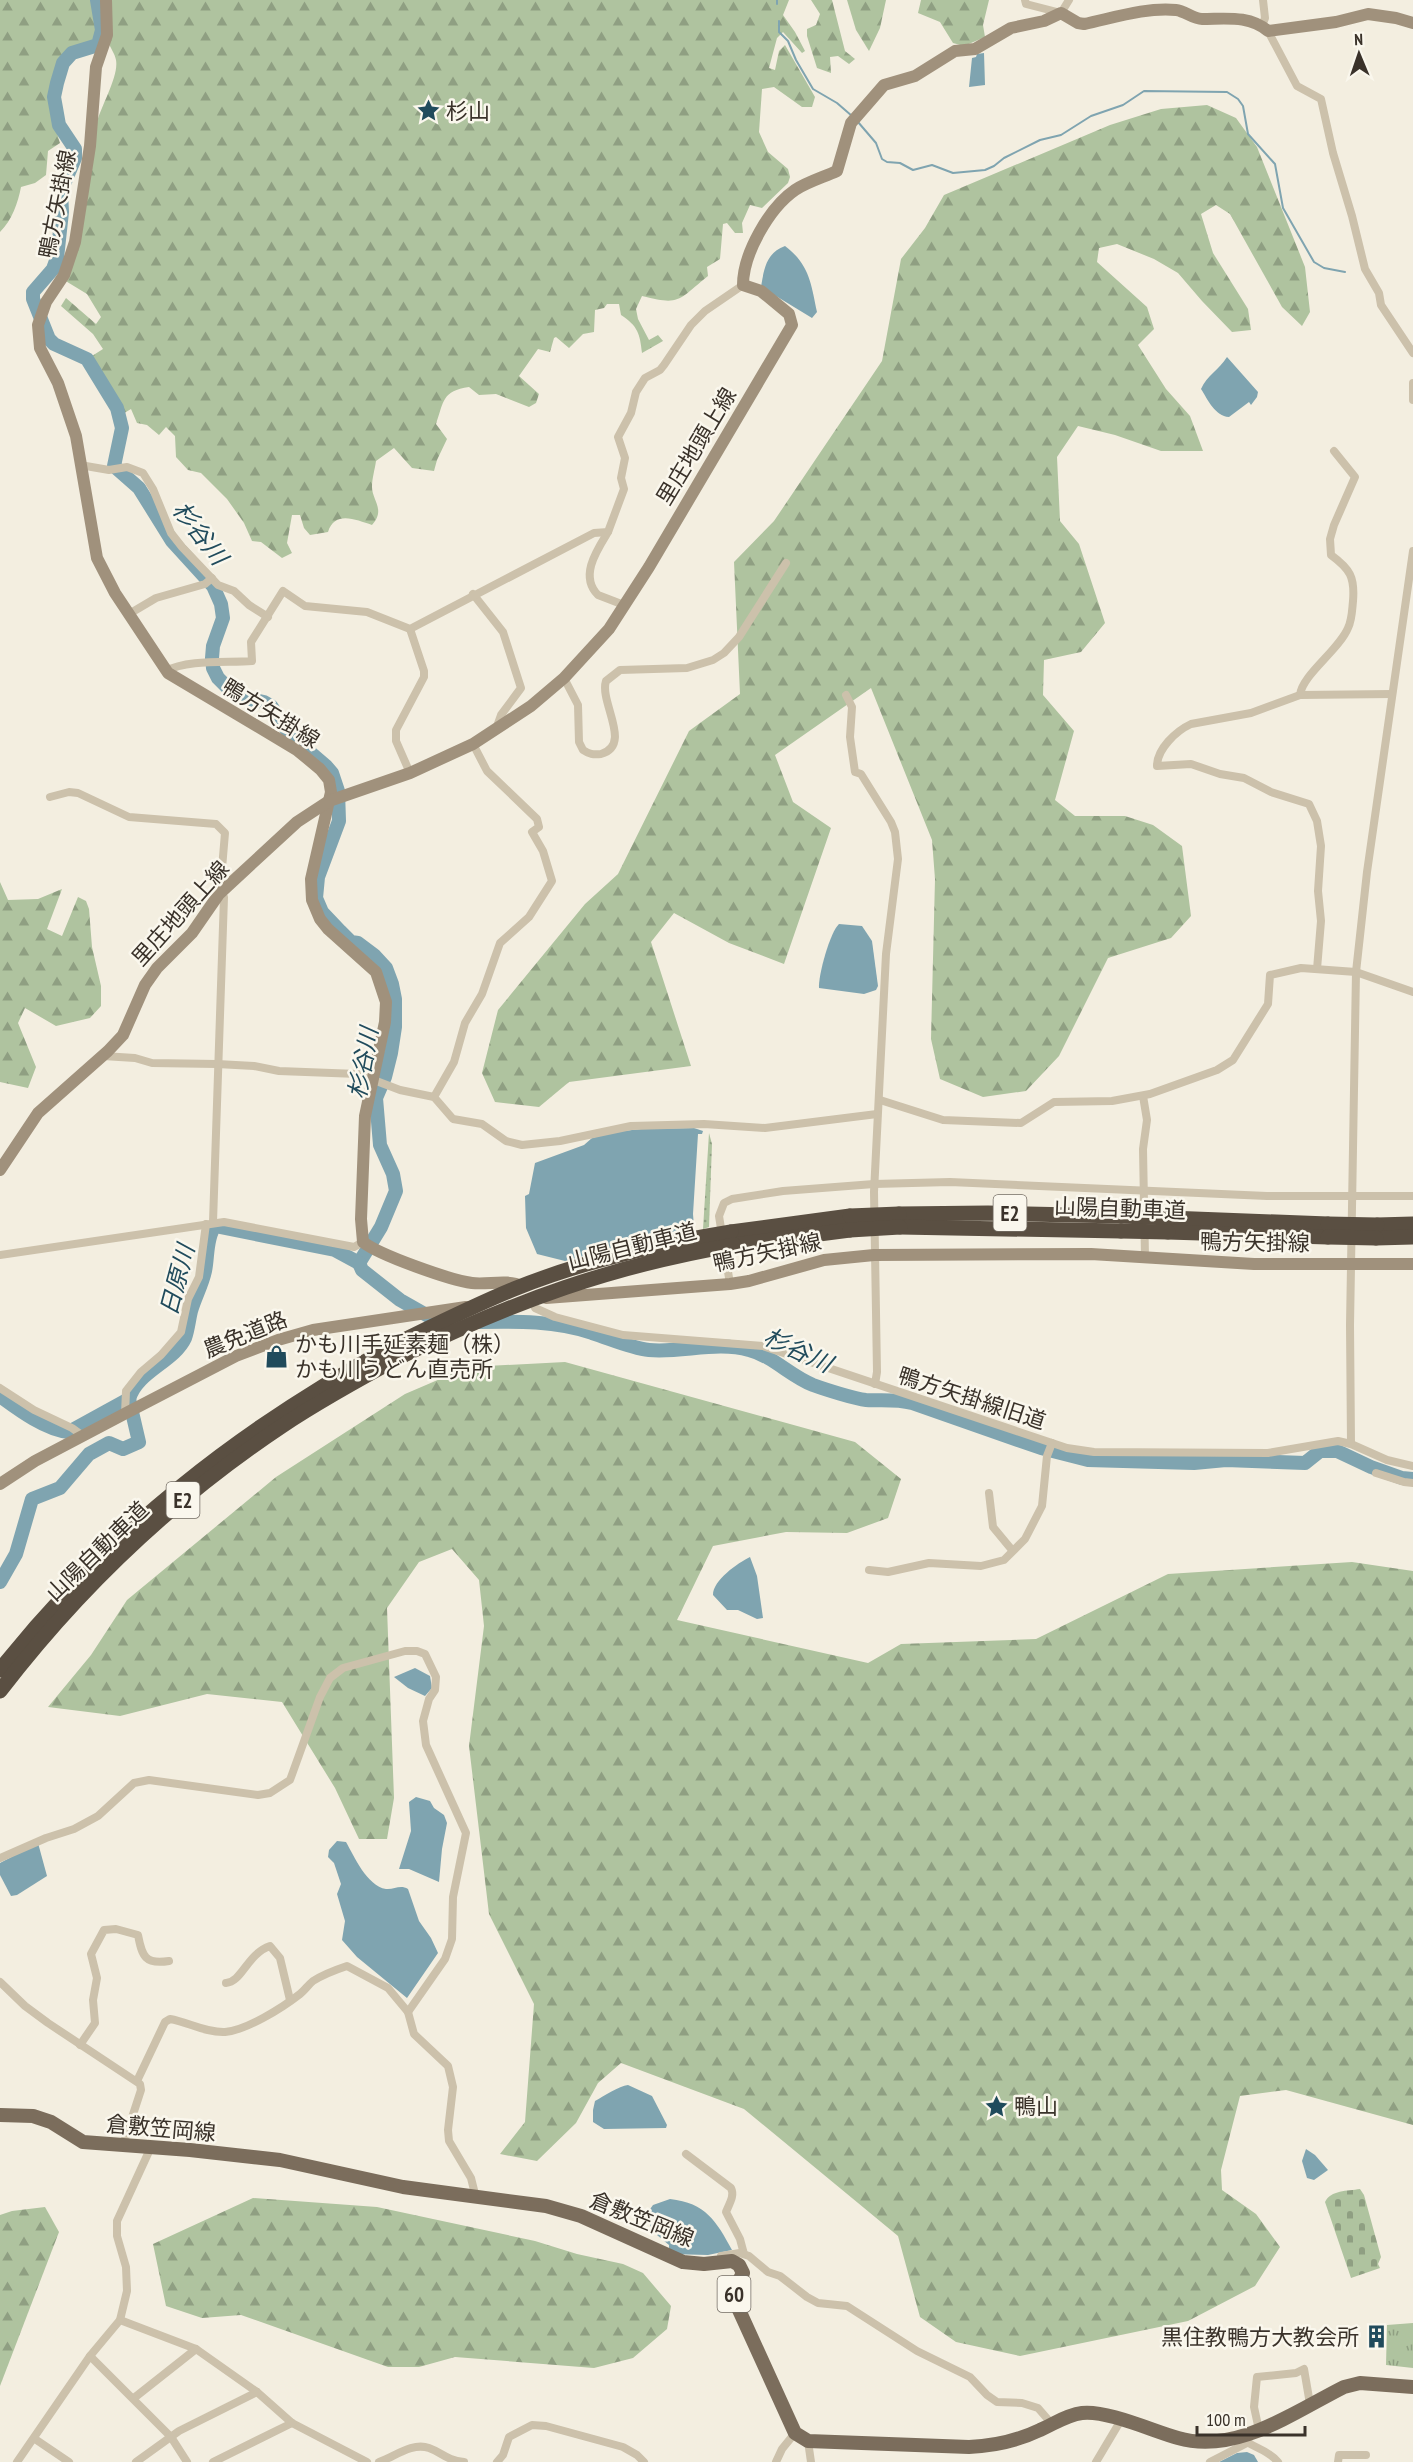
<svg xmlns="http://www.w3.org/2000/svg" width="1413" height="2462" viewBox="0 0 1413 2462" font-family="'PT Sans Narrow','Noto Sans JP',sans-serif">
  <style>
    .grass { fill: url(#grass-dots) }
    .forest { fill: url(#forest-firs) }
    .cemetery { fill: url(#cemetery-stones) }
    .park { fill: url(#park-tufts) }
    .water { fill: #7fa4b0 }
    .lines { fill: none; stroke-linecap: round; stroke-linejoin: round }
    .stream { stroke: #7fa4b0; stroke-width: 2 }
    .river { stroke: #7fa4b0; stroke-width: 14 }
    .street { stroke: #ccc1ab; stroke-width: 8 }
    .secondary { stroke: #a0917c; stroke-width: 12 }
    .primary { stroke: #7b6d5c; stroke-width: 14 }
    .highway { stroke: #5a4f42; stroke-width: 15 }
    .highway-bridge { stroke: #5a4f42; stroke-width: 15 }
    .labels { text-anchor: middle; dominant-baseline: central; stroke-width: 5; stroke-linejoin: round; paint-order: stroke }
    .shield { fill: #faf7ed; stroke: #746d64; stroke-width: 1.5 }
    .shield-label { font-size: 21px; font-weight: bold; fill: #3a322a }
    .poi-label { font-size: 22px; fill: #3a322a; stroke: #faf7ed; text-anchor: start }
    .street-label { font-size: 22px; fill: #3a322a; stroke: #faf7ed }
    .water-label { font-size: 24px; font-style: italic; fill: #204b5c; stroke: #faf7ed }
  </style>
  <defs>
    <pattern id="grass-dots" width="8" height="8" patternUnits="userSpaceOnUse" patternTransform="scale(1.5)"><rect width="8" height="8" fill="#afc39f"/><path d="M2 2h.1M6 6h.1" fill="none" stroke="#8f9f82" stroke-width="1.8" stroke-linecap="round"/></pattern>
    <pattern id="forest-firs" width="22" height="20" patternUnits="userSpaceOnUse" patternTransform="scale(1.5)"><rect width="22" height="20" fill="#afc39f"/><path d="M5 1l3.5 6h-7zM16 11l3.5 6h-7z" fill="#8f9f82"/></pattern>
    <pattern id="cemetery-stones" width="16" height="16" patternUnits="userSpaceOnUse" patternTransform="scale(1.5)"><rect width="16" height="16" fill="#afc39f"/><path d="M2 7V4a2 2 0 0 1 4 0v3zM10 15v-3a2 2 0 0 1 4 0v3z" fill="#8f9f82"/></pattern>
    <pattern id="park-tufts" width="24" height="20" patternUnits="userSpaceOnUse" patternTransform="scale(1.5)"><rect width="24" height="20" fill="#afc39f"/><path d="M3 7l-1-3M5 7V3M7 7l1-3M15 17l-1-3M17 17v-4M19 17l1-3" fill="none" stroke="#8f9f82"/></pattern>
  </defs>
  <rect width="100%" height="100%" fill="#f3eee0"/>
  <!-- grass -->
  <path class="grass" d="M709,1133l3,11 -3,83 -6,2z"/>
  <!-- forest -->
  <g class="forest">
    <path d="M0,0h789l-6,15 12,17 10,19 -3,2 -19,-21 -6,6 -8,30 6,2 4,-19 6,-6 30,52 -3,10h-10l-28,-20 -12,2 -3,43 9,20 20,17 2,8 -2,6 -26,25 -12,-3 -8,18 1,10h-8l-8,-10 -4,1 -3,35 -13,8 1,9c-30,24 -27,30 -66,20l-6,13 2,10 11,21 9,-5 5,6 -21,12c-2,-19 -4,-27 -21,-38l-2,-11h-12l-3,4 -9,2 -1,22 -11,2 -14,14 -13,-11 -2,1 -4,14 -12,-3 -19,27 20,18 -3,9 -7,4 -33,-13 -17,1 -10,-8c-27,4 -25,14 -33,37l11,15 -10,21 -3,11 -22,-3 -18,-20 -18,13c-1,8 -4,17 -4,26 0,13 14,23 0,38 -16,-5 -37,-15 -44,7l-18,3 -6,-7 -4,-13h-8l-5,28 5,10 -10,5 -21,-16 -9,-1 -8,-18 -17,-24 -26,-26 -13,-3 -12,-13 -1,-21 -9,-9 -7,8 -12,-10 -10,-2 -6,-14 -15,9 -32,-57 19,-12 -10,-15 -32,-28 5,-8 30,26 5,-7 -14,-23 -23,-14 33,-158c4,-16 22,-46 19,-62 -1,-6 -6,-13 -8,-18 -11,1 -28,2 -37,8 -26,18 -19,68 -11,93l-12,8 -2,24 -11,8 -14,4c-3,16 -9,33 -21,45z"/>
    <path d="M811,0h21l13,51 10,8 -6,5 -11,-8 -8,1 1,16 -14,-5 -10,-32v-7l9,-4 4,-11z"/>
    <path d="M847,0h39l-6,28 -11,23 -13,-21z"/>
    <path d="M921,0h68l-6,25 2,12 -21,9 -11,-3 -13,-21 -22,-9z"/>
    <path d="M1207,105l29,13 21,29 48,120 5,45 -8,14 -20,-19 -52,-93 -14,-9 -15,9 12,39 35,56 3,21 -19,2 -30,-31 -24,-28 -24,-14 -37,-15 -18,4 -2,14 50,45 7,22 -16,16 28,44 24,27 13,35h-42l-46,-16 -37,-9 -21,31 3,64 19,23 26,79 -24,29 -37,8 -1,35 31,36 -19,69 20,16h50l28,9 29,21 9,70 -20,22 -63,20 -49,98 -33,35 -43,6 -43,-18 -9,-40 4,-160 -3,-39 -61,-152 -96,67 18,47 38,26 -47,136 -55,-21 -55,-30 -23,29 40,124 -122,16 -30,25 -44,-5 -13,-29 16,-63 87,-106 33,-30 71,-143 51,-37 -6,-132 40,-41 108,-160 19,-102 24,-31 19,-33 166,-70 51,-16z"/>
    <path d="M0,882l8,18 30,-1 24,-10 -15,40 15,7 16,-39 8,4 3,8 3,38 9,39v20l-11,12 -34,8 -31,-18 -7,15 18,44 -8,21 -28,-6z"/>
    <path d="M565,1362l290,80 46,37 -13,39 -41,15 -61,-1 -73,14 -36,74 191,43 33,-19 135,-5 132,-65 184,-12 61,9v554l-127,-35 -46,6 -19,74 1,20 34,24 24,33 -25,39 -67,35 -168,35 -64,-14 -36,-25 -22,-81 -154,-127 -123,-46 -23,20 -22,40 -39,38 -37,-7 25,-32 9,-118 -45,-90 -20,-168 15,-120 -5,-46 -27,-31 -33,13 -32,46 7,190 -7,41h-28l-24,-51 -53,-86 -75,-8 -87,22 -72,-9 43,-52 36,-55 149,-123 129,-83 63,-27z"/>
    <path d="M253,2198l124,9 158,34 42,13 46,10 20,9 28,33 -4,23 -34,29 -39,10 -139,-11 -36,10h-31l-147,-52 -39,3 -36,-12 -13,-62z"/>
    <path d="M45,2207l14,25 -59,154v-171l12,-4z"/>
  </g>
  <!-- cemetery -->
  <path class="cemetery" d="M1360,2189l4,6 17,62 -3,7 2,4 -29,10 -26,-76c6,-12 22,-11 35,-13z"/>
  <!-- park -->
  <path class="park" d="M1413,2323v45l-27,-3 1,-40z"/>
  <!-- water -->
  <g class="water">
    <path d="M984,53l1,32 -16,2 3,-29 4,-1 1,-3z"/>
    <path d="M785,246c25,19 26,38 32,66l-5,6 -51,-31c3,-18 5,-34 24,-41z"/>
    <path d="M1227,357l31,35 -1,5 -6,8 -2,-3 -20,15c-14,-1 -21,-17 -28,-28 6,-14 18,-19 26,-32z"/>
    <path d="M839,924l23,2 10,15 6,45 -2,4 -12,4 -45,-6c-1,-12 11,-56 20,-64z"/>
    <path d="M694,1128l9,3 -1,3h-4l-5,80 1,13 -129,34 -28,-7 -11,-26 -1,-32 4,-2 6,-31 49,-18 8,-7 22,-6 27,-3z"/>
    <path d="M750,1557l7,19 6,42 -6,1 -19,-9h-11l-14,-15c0,-15 25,-32 37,-38z"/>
    <path d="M415,1668l15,8 2,12 -7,8 -17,-8 -14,-11z"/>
    <path d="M416,1797l14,4 4,7 10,7 3,8 -5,26 -3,33 -30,-13h-10l12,-38 -2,-29z"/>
    <path d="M337,1841l9,1c8,14 21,44 40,47 8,1 14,-5 22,0l11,32 12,17 7,15 -31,45 -50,-41 -15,-17 3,-19 -8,-27 4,-10 -7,-21 -6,-6 1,-7z"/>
    <path d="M38,1843l9,33 -30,19 -6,1 -11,-21v-12z"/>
    <path d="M628,2085l24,11 15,29 -1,3 -62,1 -11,-7v-12l2,-9c9,-5 24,-15 33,-16z"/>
    <path d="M1306,2149l9,6 13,15 -14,10 -7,-2 -5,-17z"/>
    <path d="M670,2199c36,4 46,22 62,51l-24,5 -39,-1v-9l-18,-15 -3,-18 5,-7z"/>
    <path d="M1247,2452l7,3 4,7h-39l18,-9z"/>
  </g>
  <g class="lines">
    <!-- stream -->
    <g class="stream">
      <path d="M777,0v4"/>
      <path d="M779,21v11l9,9 8,19 17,29 24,14 15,13"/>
      <path d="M858,122l18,21 6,16 5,3 13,1 13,7 19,-5 21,8 32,-3 9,-4 10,-8 36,-18 21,-5 30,-19 32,-11 21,-14 83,1 11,7 5,7 5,28 27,30 8,44 31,54 10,6 21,4"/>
    </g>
    <!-- river -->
    <g class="river">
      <path d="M97,0l5,30 -4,15 -26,8 -9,10 -6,20 -3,14 2,11 3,17 16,24v9l-14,33 1,21 -5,46 -4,11 -20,23v7l16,40 5,5 33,15 30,49 5,20 -8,38 25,22 33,53 41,45 8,18 2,14 -10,28 -1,12 1,10 5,10 10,10 16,10 20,4 7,4 20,30 35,30 6,7 6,18 1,30 -21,56 -2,21 6,14 18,19 11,11 7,1 16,12 12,13 6,16 3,15v28l-4,26 -6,24 -9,21 4,47 13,29 3,17 -15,36 -22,36"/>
      <path d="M359,1263l3,7 38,30 30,17"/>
      <path d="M479,1322c37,-1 78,-1 113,11 19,6 38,15 57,17 33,3 68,-9 100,0 24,6 41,26 64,35 11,4 42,14 53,15 16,1 30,-1 46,3l129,45 47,12 106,3 32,-3 79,3 15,-12h17l34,16 31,11 11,1"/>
      <path d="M0,1396c19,14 46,34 69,36l60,-33c8,-28 45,-37 56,-61 3,-8 4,-19 6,-27 4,-14 11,-26 14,-40 3,-13 1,-34 10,-45l120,24 24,13"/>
      <path d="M0,1582l16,-28 16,-55 28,-11 29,-34 20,-11 14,6 16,-7 -10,-43"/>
    </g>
    <!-- street -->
    <g class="street">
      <path d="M1025,0l1,4 35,9 8,-13"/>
      <path d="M1262,26l3,-8 -2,-18"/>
      <path d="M1268,31l29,55 24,13 12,54 19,63 13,53 14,24 2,12 32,48"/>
      <path d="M1413,383v17"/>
      <path d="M80,465l29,5 18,-3 16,6 10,16 18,44 11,14 36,38 16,6 15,14 19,12"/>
      <path d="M608,532c-11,18 -29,44 -10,63l26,10"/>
      <path d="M473,594l30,38 18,56 -20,27 -5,14"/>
      <path d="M129,614l27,-16 49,-14 7,-6"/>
      <path d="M410,629l14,42v6l-28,53v11l14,32"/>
      <path d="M166,671c21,-12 62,-8 86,-10l-1,-19 32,-51 22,15 62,6 43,17 184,-96 14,-1 16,-43 -3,-11 4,-20 -7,-21 13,-24 5,-21 9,-14 15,-8 4,-5 27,-40 14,-14 38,-26"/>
      <path d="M564,678l14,27 1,37 4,8c6,4 10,5 18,4 32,-9 -2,-52 5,-73l14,-11 67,-2 26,-8 11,-7 15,-16 47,-74"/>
      <path d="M846,695l6,12 -2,30 5,35 6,2 30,48 4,10 3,27 -12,95 -12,238 3,180 -2,12"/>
      <path d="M1300,695c2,-20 39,-45 48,-67 4,-8 4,-17 5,-27 2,-24 -3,-32 -22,-46l-1,-16 4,-14 21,-48 -21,-26"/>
      <path d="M50,797l19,-5 9,1 51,24 87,7 9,9 -4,47 4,9"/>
      <path d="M1317,969l4,-48 -3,-30 3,-45 -4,-25 -8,-17 -38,-12 -27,-14 -24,-4 -29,-10 -34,2c0,-17 19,-35 34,-42l60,-11 49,-18 92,-1"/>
      <path d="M103,1056l32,2 17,5 65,1 37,2 25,5 79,3 42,16 34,7 19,22 29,5 24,17 16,4 38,-4 71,-15 73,-2 61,4 112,-14"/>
      <path d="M1143,1096l4,24 -4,29 2,108"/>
      <path d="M434,1097l20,-35 11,-39 17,-29 18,-51 29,-26 23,-36 -9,-30 -11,-19 7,-5 -2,-8 -50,-48 -14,-27"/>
      <path d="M880,1100l63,20 78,3 33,-21 58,-1 38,-7 67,-24 16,-10 35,-56 2,-29 31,-7 55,4 57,20"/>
      <path d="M213,1222l11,-325 -5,-3"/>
      <path d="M0,1255l224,-33 130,25 9,-5"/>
      <path d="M730,1284l-11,-68 5,-13 8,-4 51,-8 91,-7 76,-2 317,14h146"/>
      <path d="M531,1299l4,9 20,9 68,18 140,11 304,102 27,4 174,1 70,-12 13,3 36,16 26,6"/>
      <path d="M0,1388l34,22 38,18 11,8"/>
      <path d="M125,1414l1,-23 15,-19 20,-17 20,-23 7,-33 11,-22 7,-53"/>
      <path d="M1351,1444l-1,-119 6,-353 11,-100 46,-321"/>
      <path d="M1376,1473l28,9 9,1"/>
      <path d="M989,1493l4,34 19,23"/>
      <path d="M869,1570l19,2 41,-9 52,3 23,-6 21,-21 17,-33 5,-50 5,-13"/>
      <path d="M0,1858l46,-20 28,-9 24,-13 36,-33 15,-3 109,15 12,-2 20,-13 30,-83 10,-19 13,-10 62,-17h12l8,3 11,23 -1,13 -6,9 -6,22 3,24 40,88 -13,64 -1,42 -7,20 -37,53"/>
      <path d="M0,1982l25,24 23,17 92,61 1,6 -18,55"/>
      <path d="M226,1983c16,-1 21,-29 44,-37l10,12 10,42"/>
      <path d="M80,2045l15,-22 -2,-23 4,-22 -6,-24 13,-24 12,-1 22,6c4,21 7,30 31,26"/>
      <path d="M137,2081l28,-59 5,-3c18,3 36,14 55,13 22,-2 57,-24 75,-38 5,-4 8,-9 13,-13 11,-7 22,-11 34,-15l41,22 20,24 6,22 34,32 5,21 -5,43 1,11 22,37 5,20"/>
      <path d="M686,2154l45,34c4,8 -2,16 -5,24l14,27 4,15"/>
      <path d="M721,2256l19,-3 9,3 19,16 12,4 27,21 11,6 29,3 70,45 53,26 17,18 10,7 25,1 16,5 13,15"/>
      <path d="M120,2320l76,29 61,43 35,31 75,39"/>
      <path d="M90,2356l81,81 16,25"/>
      <path d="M134,2398l62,-49"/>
      <path d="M1259,2430l-5,-23 3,-30 39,-4 8,-4 6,35"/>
      <path d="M1242,2438c10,10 24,10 36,24"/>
      <path d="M35,2439l34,23"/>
      <path d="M808,2441l3,21"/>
      <path d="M17,2462l73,-106 30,-36 7,-29 -1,-24 -9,-31v-15l34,-74"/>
      <path d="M136,2462l43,-31 78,-39"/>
      <path d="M213,2462l79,-39"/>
      <path d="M379,2462c15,-5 33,-20 50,-14 14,5 17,12 35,14"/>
      <path d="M497,2462l6,-7 6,-18 23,-12 14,1 77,21 14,8 7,7"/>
      <path d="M776,2462l6,-13 13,-16"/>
      <path d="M1096,2462l25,-42"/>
      <path d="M1210,2462l37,-19"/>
      <path d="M1338,2462l1,-7h27"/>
    </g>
    <!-- secondary -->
    <g class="secondary">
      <path d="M106,0l1,35 -11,32 -6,79 -15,96 -11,33 -18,27 -8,23 2,23 18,35 18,53 21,122 18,35 53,80 129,77 23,19 9,11 2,12 -20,87 1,21 8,19 8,10 48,43 10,30 -1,20 -20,94 -4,103 2,23c16,13 87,38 109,41 16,2 35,-4 50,3"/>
      <path d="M0,1170l38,-57 70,-62 15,-16 22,-50 12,-17 35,-35 27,-39 78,-72 32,-21 81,-28 63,-29 58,-38 33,-28 45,-49 40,-62 143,-242 -3,-11 -28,-23 -18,-6c0,-31 26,-77 52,-95 12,-8 29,-13 42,-19l14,-48 33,-38 31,-9 40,-25 20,-2 36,-21 33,-7 17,-8 17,10 6,1c29,-6 62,-17 92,-14 9,1 17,9 26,9 24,0 47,-4 66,12l68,-9 32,-8 28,4 17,5"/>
      <path d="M546,1298l184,-14 19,-3 75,-21 50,-5 217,-1 163,10h159"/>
      <path d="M0,1484l35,-23 93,-49 108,-56 42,-16 35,-10 153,-23"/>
    </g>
    <!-- primary -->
    <path class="primary" d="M0,2115l33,1 18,6 32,20 107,8 90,10 123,27 143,19 35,10 102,46 21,2 28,-3 7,4 4,8 -9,17v9l61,134 13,8 161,6c26,-1 48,-6 71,-17 14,-6 26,-15 42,-17 25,-3 71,18 96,25 58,17 116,-26 166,-51l16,-4 53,4"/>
    <!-- highway -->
    <g class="highway">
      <path d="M899,1214l89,-1 133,3"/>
      <path d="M1169,1218l159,6"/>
      <path d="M1377,1225l36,-1"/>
      <path d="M900,1227l221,4"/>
      <path d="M731,1232l119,-16"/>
      <path d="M1168,1232l160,5"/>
      <path d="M1376,1238l37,-1"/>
      <path d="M734,1245l116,-15"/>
      <path d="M0,1670c113,-142 240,-241 398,-327"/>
      <path d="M0,1691c79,-103 174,-193 282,-265 39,-26 81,-49 122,-71"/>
    </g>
    <!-- highway-bridge -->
    <g class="highway-bridge">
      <path d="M850,1216l49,-2"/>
      <path d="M1121,1216l48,2"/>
      <path d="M1328,1224l49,1"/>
      <path d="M850,1230l50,-3"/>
      <path d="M1121,1231l47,1"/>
      <path d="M1328,1237l48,1"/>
      <path d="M398,1343c39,-19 77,-38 116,-54 69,-28 143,-45 217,-57"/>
      <path d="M404,1355c111,-54 208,-89 330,-110"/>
    </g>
  </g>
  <!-- icons -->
  <defs>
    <symbol id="sight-bare" viewBox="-9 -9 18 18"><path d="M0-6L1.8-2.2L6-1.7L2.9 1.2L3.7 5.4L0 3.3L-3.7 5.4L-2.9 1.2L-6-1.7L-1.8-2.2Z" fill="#204b5c" stroke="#faf7ed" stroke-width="2.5" paint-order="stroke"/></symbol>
    <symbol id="shop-bare" viewBox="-9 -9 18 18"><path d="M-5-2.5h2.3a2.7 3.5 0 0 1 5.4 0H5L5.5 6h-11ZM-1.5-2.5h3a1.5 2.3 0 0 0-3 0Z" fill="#204b5c" stroke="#faf7ed" stroke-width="2.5" paint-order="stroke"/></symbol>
    <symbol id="building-bare" viewBox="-9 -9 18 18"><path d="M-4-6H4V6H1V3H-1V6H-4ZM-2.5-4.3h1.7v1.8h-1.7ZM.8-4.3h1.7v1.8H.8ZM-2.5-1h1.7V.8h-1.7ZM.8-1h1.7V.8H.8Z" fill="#204b5c" stroke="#faf7ed" stroke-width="2.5" paint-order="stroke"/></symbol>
  </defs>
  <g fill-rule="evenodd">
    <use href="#sight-bare" x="412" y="94" width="33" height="33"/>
    <use href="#shop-bare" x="260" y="1340" width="33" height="33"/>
    <use href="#sight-bare" x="980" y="2090" width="33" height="33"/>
    <use href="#building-bare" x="1360" y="2320" width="33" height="33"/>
  </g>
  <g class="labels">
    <!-- shield labels -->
    <g class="shield">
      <rect x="993.5" y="1195" width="33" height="36" rx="4.5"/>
      <rect x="166.5" y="1482" width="33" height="36" rx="4.5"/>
      <rect x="717.5" y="2276" width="33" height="36" rx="4.5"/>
    </g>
    <g class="shield-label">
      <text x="1010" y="1213">E2</text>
      <text x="183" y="1500">E2</text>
      <text x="734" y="2294">60</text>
    </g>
    <!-- poi labels -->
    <g class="poi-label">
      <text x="446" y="111">杉山</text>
      <text x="295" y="1344">かも川手延素麺（株）<tspan x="295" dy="25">かも川うどん直売所</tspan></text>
      <text x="1014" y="2106">鴨山</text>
      <text x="1359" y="2337" text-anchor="end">黒住教鴨方大教会所</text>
    </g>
    <!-- street labels -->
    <g class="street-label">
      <text transform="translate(57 204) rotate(-79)">鴨方矢掛線</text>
      <text transform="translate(696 446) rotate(-59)">里庄地頭上線</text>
      <text transform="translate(271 713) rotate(32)">鴨方矢掛線</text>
      <text transform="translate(180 913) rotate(-48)">里庄地頭上線</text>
      <text transform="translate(1120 1208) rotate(2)">山陽自動車道</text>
      <text transform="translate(1255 1242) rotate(1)">鴨方矢掛線</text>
      <text transform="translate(632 1246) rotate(-14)">山陽自動車道</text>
      <text transform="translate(767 1252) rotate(-12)">鴨方矢掛線</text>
      <text transform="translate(245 1334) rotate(-22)">農免道路</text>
      <text transform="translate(972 1398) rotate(18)">鴨方矢掛線旧道</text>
      <text transform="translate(97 1551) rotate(-44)">山陽自動車道</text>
      <text transform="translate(161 2128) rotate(5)">倉敷笠岡線</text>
      <text transform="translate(642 2219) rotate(22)">倉敷笠岡線</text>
    </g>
    <!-- water labels -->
    <g class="water-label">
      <text transform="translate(200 533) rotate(52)">杉谷川</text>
      <text transform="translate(363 1063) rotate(-80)">杉谷川</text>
      <text transform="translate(177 1280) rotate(-75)">日原川</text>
      <text transform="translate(798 1350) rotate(25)">杉谷川</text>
    </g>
  </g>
  <!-- north arrow -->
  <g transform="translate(1359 54) rotate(358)" stroke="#faf7ed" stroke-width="4.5" paint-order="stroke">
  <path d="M0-4.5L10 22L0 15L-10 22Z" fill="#3a322a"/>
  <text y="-9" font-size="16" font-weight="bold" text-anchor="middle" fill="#3a322a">N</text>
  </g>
  <!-- scale -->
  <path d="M1197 2426v9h108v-9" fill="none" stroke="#3a322a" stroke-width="3"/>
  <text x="1206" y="2426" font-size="18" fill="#3a322a" stroke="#faf7ed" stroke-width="4.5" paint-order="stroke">100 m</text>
</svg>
